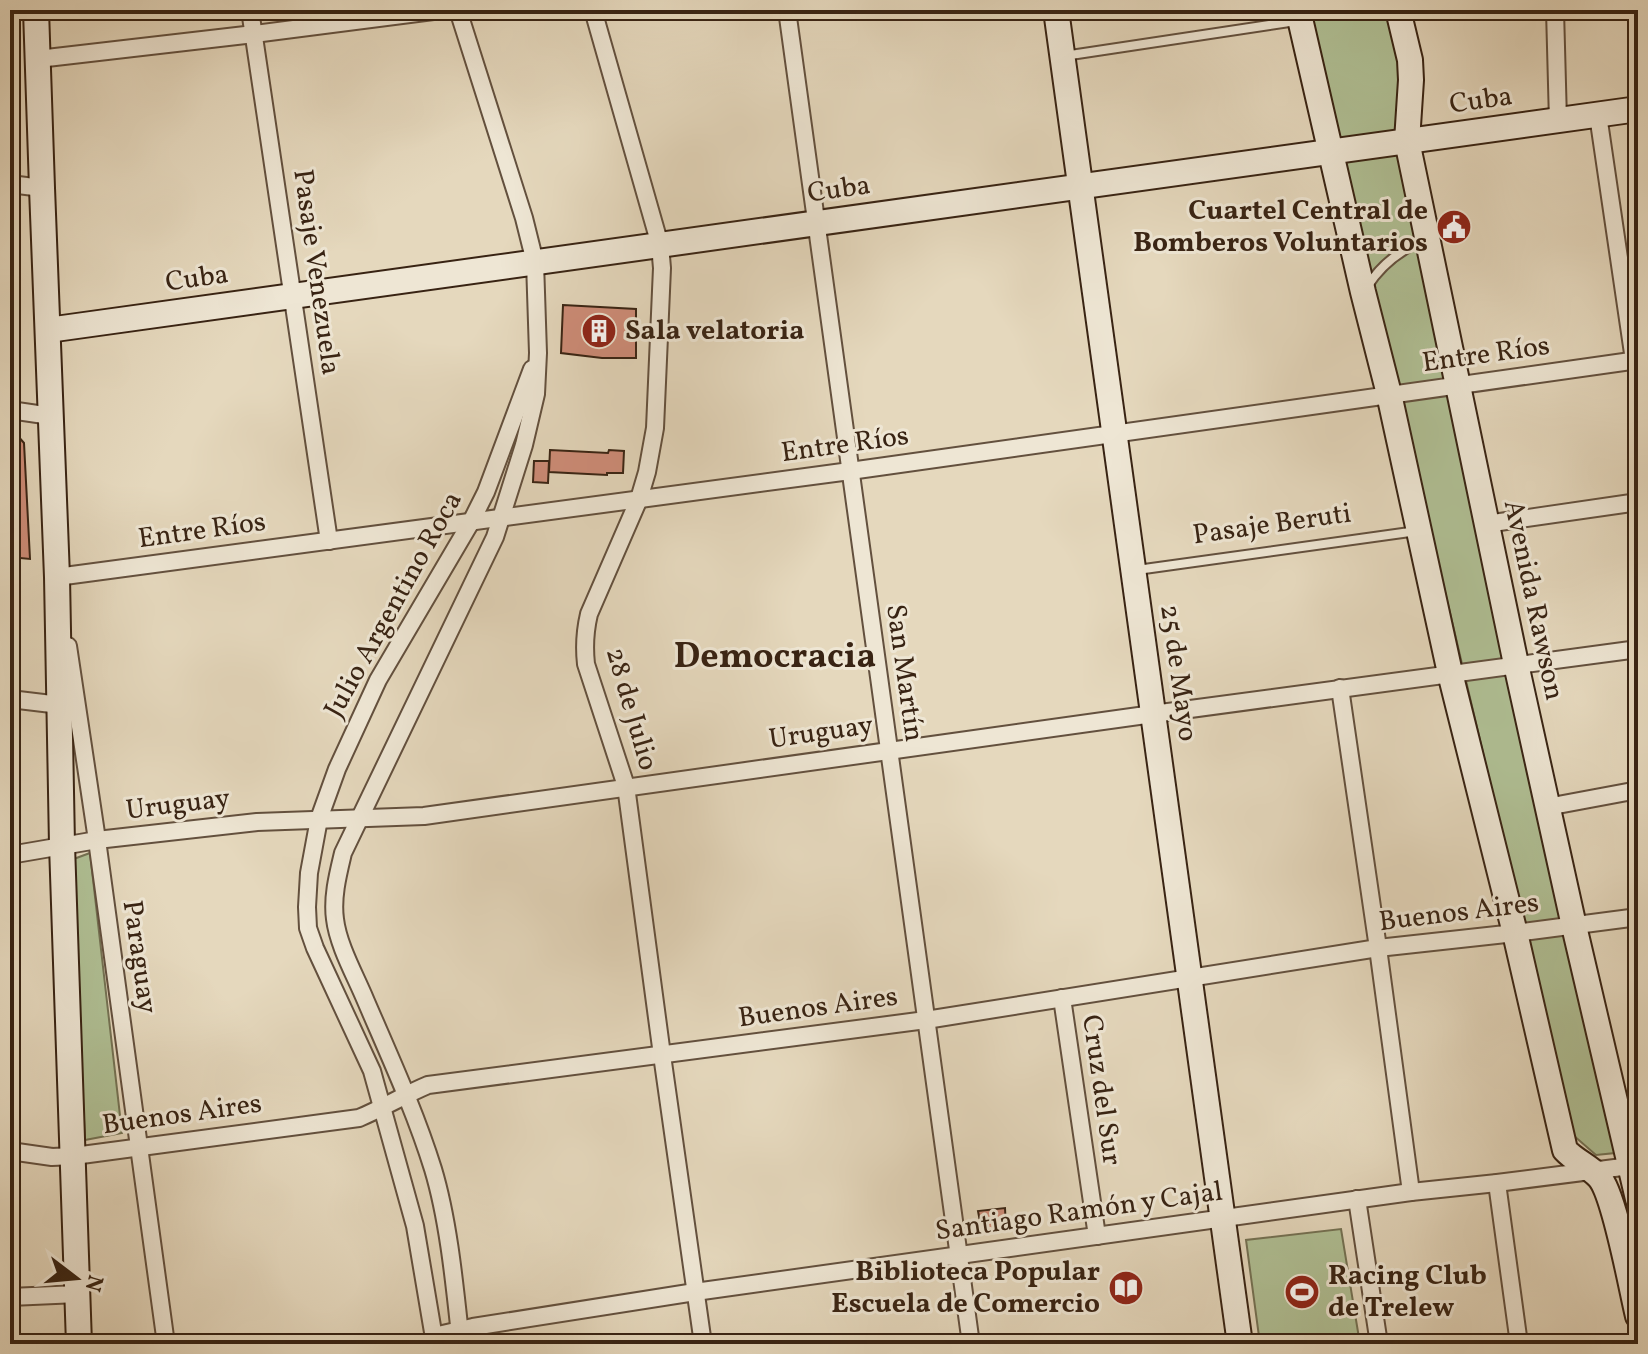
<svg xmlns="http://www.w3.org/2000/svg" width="1648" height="1354" viewBox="0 0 1648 1354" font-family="Vollkorn,serif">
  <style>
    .green { fill: #b0c095; stroke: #747254; stroke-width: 2 }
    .building { fill: #cf8d79; stroke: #382313; stroke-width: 2 }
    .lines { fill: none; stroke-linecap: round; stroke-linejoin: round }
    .lane-casing { stroke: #63503e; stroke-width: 12 }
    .street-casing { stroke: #63503e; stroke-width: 20 }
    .secondary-casing { stroke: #382313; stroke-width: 28 }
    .lane { stroke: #eee6d4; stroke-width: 8 }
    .street { stroke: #eee6d4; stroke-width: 16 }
    .secondary { stroke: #eee6d4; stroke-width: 24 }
    .labels { text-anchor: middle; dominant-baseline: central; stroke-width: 6; stroke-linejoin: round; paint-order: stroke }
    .street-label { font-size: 28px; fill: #382313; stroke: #eee6d4 }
    .poi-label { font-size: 28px; font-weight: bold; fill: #382313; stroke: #eee6d4; text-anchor: end }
    .district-label { font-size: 36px; font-weight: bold; fill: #382313; stroke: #eee6d4 }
  </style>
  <rect width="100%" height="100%" fill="#e5d8bd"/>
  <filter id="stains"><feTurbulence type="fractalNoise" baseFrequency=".0025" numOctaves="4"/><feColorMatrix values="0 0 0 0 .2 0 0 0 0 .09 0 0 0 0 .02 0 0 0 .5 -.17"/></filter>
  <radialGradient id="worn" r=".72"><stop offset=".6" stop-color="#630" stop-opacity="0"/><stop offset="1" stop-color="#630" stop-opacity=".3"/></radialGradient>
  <!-- green -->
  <g class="green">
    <path d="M1308,10h81l14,59 -6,66 218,1018 -19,2 -23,-20z"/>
    <path d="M90,853l32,280 -37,7 -14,-280z"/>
    <path d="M1341,1229l19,115h-100l-14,-104z"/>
  </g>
  <!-- building -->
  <g class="building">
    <path d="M563,305l73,4v49h-34l-41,-5z"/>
    <path d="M10,427l14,16 6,116 -20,-2z"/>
    <path d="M550,450l58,3 1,-3 15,1 -1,22h-16v2l-58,-3z"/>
    <path d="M534,461h15l-1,22 -15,-1z"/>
    <path d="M1005,1208l1,21 -24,3 -4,-21z"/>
  </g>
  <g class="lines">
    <defs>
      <g id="lane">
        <path d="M1064,56l232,-35"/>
        <path d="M1367,287c13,-21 34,-37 56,-47"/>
        <path d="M1137,570l280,-39"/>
      </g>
      <g id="street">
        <path d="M250,10l79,531"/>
        <path d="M458,10l66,208 11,44 3,91 -2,41 -12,51 -29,92 -152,316c-5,21 -11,44 -8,66 3,26 20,56 30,80 24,56 50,112 68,170 16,53 22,120 28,175"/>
        <path d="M593,10l67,235 2,23 -7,160 -8,44 -8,27 -50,115c-4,17 -5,32 -3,50l40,122 36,269 41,289"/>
        <path d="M787,10l184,1334"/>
        <path d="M1555,10l3,111"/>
        <path d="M38,59l216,-25 187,-24"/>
        <path d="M1598,115l36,245"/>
        <path d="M10,184l32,4"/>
        <path d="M10,410l41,6"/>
        <path d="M1486,524l152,-22"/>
        <path d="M58,584l-1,-7 793,-106 788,-111"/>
        <path d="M68,646l29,194 69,504"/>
        <path d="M1340,688l38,260 33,244"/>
        <path d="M10,699l50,6"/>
        <path d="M1547,807l91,-17"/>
        <path d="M10,855l87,-15 160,-18 167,-6 729,-102 485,-65"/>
        <path d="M1062,998l35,238"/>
        <path d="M10,1151l42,6 22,-1 285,-38c24,-10 45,-23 69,-33l498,-65 452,-72 137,-15 123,-16"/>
        <path d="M1497,1183l22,161"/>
        <path d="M1357,1199l22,145"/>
        <path d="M10,1297l68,-3"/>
        <path d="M434,1336l39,-9 222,-35 716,-100 86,-9 141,-18"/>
        <path d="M435,1344l-20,-118 -43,-155 -57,-123 -7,-20 -1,-21 2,-34 10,-54 18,-50 41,-89 93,-158 15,-30 46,-123"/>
      </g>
      <g id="secondary">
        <path d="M36,10l6,178 15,389 5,268 17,499"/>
        <path d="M1056,10l184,1334"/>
        <path d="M1298,10l65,282 26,102 61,279 65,260 50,217c10,11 24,16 34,27 16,18 32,111 39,139"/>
        <path d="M1398,10l12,50 1,20 -4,61 109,523 58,262 64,273"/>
        <path d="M48,330l1590,-221"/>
      </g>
    </defs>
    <!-- lane casing -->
    <use href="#lane" class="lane-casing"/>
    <!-- street casing -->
    <use href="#street" class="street-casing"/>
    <!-- secondary casing -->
    <use href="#secondary" class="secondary-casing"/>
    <!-- lane -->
    <use href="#lane" class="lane"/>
    <!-- street -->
    <use href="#street" class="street"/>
    <!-- secondary -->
    <use href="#secondary" class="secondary"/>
  </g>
  <!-- icons -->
  <defs>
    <symbol id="civic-disc" viewBox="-11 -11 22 22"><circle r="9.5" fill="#8f2418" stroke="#eee6d4"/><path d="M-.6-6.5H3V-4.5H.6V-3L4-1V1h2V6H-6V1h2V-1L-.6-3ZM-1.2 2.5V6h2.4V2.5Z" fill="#fff"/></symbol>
    <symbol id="building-disc" viewBox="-11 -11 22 22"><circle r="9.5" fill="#8f2418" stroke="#eee6d4"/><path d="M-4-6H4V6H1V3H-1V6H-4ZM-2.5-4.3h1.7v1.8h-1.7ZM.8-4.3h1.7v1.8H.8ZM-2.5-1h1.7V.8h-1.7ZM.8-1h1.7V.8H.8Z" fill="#fff"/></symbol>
    <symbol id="library-disc" viewBox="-11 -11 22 22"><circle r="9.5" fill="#8f2418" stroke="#eee6d4"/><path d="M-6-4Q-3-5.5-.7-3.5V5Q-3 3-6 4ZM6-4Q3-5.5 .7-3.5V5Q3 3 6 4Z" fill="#fff"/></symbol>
    <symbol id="stadium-disc" viewBox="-11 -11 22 22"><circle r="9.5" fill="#8f2418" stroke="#eee6d4"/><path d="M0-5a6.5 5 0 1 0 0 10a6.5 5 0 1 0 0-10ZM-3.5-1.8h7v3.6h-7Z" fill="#fff"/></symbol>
  </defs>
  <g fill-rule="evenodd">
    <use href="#civic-disc" x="1434" y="207" width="40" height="40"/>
    <use href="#building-disc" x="579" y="311" width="40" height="40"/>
    <use href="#library-disc" x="1106" y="1268" width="40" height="40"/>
    <use href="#stadium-disc" x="1282" y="1272" width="40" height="40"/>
  </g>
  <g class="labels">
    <!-- street labels -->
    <g class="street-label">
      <text transform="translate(1481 101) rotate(-8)">Cuba</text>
      <text transform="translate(839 190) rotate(-8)">Cuba</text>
      <text transform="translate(316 272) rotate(82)">Pasaje Venezuela</text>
      <text transform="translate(197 279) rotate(-8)">Cuba</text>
      <text transform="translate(1486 355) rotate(-8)">Entre Ríos</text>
      <text transform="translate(845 445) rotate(-8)">Entre Ríos</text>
      <text transform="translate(1272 525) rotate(-8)">Pasaje Beruti</text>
      <text transform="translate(202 531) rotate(-8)">Entre Ríos</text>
      <text transform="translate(1533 600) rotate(78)">Avenida Rawson</text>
      <text transform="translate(394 605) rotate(-61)">Julio Argentino Roca</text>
      <text transform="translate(904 673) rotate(82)">San Martín</text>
      <text transform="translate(1178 673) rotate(82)">25 de Mayo</text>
      <text transform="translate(631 709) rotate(74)">28 de Julio</text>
      <text transform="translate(821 733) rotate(-8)">Uruguay</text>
      <text transform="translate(178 805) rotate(-7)">Uruguay</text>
      <text transform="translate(1459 913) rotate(-7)">Buenos Aires</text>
      <text transform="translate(139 957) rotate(82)">Paraguay</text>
      <text transform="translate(818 1008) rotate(-8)">Buenos Aires</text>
      <text transform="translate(1101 1090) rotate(82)">Cruz del Sur</text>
      <text transform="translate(182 1115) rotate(-8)">Buenos Aires</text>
      <text transform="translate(1079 1212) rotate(-8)">Santiago Ramón y Cajal</text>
    </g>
    <!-- poi labels -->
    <g class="poi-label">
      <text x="1428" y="211">Cuartel Central de<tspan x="1428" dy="32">Bomberos Voluntarios</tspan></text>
      <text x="625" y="331" text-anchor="start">Sala velatoria</text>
      <text x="1100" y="1272">Biblioteca Popular<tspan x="1100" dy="32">Escuela de Comercio</tspan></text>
      <text x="1328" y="1276" text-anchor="start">Racing Club<tspan x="1328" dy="32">de Trelew</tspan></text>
    </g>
    <!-- district labels -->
    <g class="district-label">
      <text x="775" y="658">Democracia</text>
    </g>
  </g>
  <!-- margin -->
  <rect width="1648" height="1354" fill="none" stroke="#e5d8bd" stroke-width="40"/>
  <rect x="12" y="12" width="1624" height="1330" fill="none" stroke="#382313" stroke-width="4"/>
  <rect x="20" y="20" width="1608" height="1314" fill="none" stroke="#382313" stroke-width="2"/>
  <!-- north arrow -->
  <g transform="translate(76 1278) rotate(106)" stroke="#eee6d4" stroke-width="6" paint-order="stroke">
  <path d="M0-6L14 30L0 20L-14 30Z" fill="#382313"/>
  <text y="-12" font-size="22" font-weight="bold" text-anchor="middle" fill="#382313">N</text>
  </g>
  <rect width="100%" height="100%" filter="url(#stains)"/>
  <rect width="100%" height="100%" fill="url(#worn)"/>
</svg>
